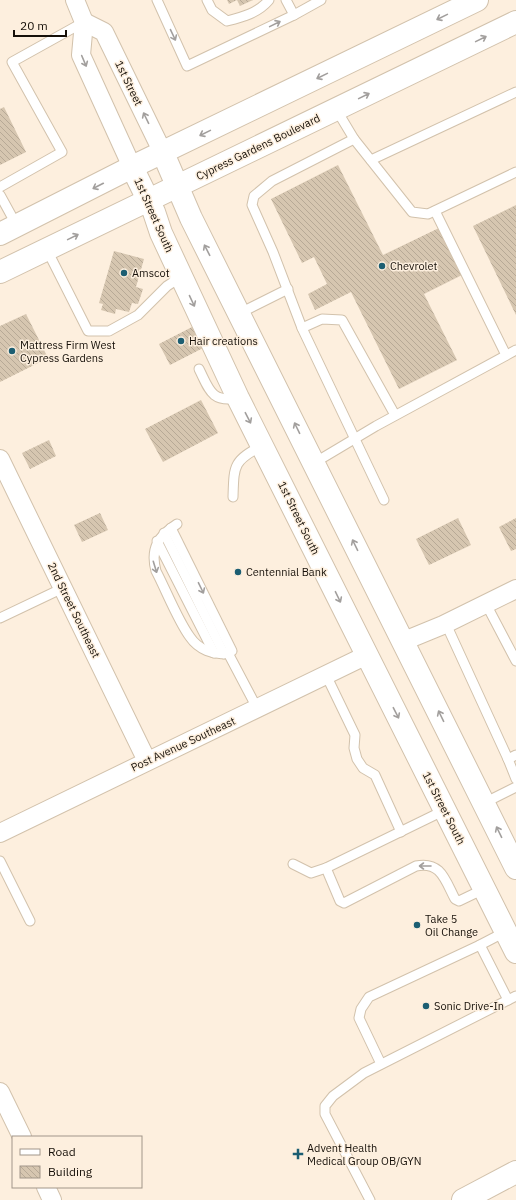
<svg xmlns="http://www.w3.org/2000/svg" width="516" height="1200" viewBox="0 0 516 1200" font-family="'IBM Plex Sans',sans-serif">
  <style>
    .building { fill: url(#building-back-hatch) }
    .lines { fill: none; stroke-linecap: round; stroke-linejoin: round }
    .lane-casing { stroke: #d2c2ac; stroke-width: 11 }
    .street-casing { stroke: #d2c2ac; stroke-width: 20 }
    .secondary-casing { stroke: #d2c2ac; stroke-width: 24 }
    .primary-casing { stroke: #d2c2ac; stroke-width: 24 }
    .lane { stroke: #fff; stroke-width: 9 }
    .street { stroke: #fff; stroke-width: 18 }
    .secondary { stroke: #fff; stroke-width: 22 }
    .primary { stroke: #fff; stroke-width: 22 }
    .oneway { stroke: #a29f9d }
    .poi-dot { fill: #1c5e72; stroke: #fdefde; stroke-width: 1.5 }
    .labels { text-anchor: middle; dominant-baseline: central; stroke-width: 3; stroke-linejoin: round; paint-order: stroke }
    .street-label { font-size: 11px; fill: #161009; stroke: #fdefde }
    .poi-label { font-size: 11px; fill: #161009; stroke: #fdefde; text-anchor: start }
  </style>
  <defs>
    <pattern id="building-back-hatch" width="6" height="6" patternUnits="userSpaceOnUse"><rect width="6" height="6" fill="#d6c6b0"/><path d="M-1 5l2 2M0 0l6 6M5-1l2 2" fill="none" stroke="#b7a996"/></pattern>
  </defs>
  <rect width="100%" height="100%" fill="#fdefde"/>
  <!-- building -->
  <g class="building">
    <path d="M227,0h26l-13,6 -3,-6 -8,4z"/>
    <path d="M4,107l22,45 -26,13v-56z"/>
    <path d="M338,165l45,90 56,-27 23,47 -38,19 33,66 -58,29 -48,-97 -36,18 -7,-16 19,-10 -13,-27 -12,6 -31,-64z"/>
    <path d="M516,205v110l-43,-89z"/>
    <path d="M114,251l30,8 -8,28 7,2 -5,15 -6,-1 -3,9 -13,-3 -1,5 -14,-4 2,-6 -4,-1z"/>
    <path d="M26,314l22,44 -48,24v-56z"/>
    <path d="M192,327l11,21 -33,17 -11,-21z"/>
    <path d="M201,400l17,33 -55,29 -18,-33z"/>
    <path d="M49,440l7,16 -26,13 -8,-16z"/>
    <path d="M100,513l8,17 -26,12 -8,-17z"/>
    <path d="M458,518l13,27 -42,20 -13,-26z"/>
    <path d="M516,518v31l-5,2 -12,-24z"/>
  </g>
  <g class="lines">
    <defs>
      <g id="lane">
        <path d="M157,0l30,66 107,-51 -8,-15"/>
        <path d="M207,0l5,10 15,11c16,-4 31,-8 42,-21"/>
        <path d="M294,15l27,-15"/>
        <path d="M336,109l18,30 58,73 16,2 88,-42"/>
        <path d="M371,160l145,-68"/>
        <path d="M0,187l62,-35 -50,-90 72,-40"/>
        <path d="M0,195l17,31"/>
        <path d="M435,211l71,144"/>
        <path d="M47,250l41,81h21l29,-16 29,-29 14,-9"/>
        <path d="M240,313l48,-24"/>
        <path d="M302,328l-29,-76 -21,-47 2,-9 18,-15 82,-42"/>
        <path d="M199,369c10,20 12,34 39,29"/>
        <path d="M314,463l62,-37 140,-76"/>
        <path d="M233,497c1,-32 0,-36 30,-52"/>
        <path d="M384,500l-82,-172 20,-9 20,1 53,95"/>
        <path d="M177,524c-19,12 -27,25 -21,47 10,19 22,50 34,66 8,12 24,19 38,16l29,55"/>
        <path d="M171,528l61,123"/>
        <path d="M164,533l60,121"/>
        <path d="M157,541l57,112"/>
        <path d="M486,604l30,57"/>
        <path d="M0,618l63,-30"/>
        <path d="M446,624l62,135"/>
        <path d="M326,675l29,60 -1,13 3,11 6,9 12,7 26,57"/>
        <path d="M516,755l-8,4 8,20"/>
        <path d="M484,803l32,-16"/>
        <path d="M0,861l30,60"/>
        <path d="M293,864l18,9 15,-5 119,-58"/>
        <path d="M326,868l14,33 4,2 72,-37c25,-5 29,14 39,33l4,2 25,-12"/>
        <path d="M505,932l-25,13 28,55"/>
        <path d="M381,1064l-22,-46 2,-9 8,-12 111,-52"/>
        <path d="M370,1200l-45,-86v-8l8,-10 31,-23 152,-77"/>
      </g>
      <g id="street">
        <path d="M75,0l9,22 -3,33 51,112"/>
        <path d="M84,22l20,10 59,121"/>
        <path d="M0,459l147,302"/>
        <path d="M404,641l39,-16 73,-36"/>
        <path d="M0,833l367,-178"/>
        <path d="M0,1092l22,45"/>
        <path d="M46,1187l6,13"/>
      </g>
      <g id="secondary">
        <path d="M163,153l28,65 325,650"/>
        <path d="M132,167l22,45 7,21 77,165 278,554"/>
        <path d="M463,1200l53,-28"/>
      </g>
      <g id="primary">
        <path d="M0,234l132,-67 345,-167"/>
        <path d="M0,272l516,-250"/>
      </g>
    </defs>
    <!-- lane casing -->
    <use href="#lane" class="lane-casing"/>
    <!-- street casing -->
    <use href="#street" class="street-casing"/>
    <!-- secondary casing -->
    <use href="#secondary" class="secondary-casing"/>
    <!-- primary casing -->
    <use href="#primary" class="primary-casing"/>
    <!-- lane -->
    <use href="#lane" class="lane"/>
    <!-- street -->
    <use href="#street" class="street"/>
    <!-- secondary -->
    <use href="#secondary" class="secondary"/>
    <!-- primary -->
    <use href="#primary" class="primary"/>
  </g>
  <!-- one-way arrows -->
  <defs><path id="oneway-shaft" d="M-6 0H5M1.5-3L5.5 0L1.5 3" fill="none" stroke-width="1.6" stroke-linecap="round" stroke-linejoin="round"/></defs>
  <g class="oneway">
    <use href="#oneway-shaft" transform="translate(442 17) rotate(154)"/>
    <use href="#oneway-shaft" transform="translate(275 24) rotate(-26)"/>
    <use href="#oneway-shaft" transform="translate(173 35) rotate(65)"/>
    <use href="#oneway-shaft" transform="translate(481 39) rotate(-26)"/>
    <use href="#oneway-shaft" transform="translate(84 61) rotate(67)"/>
    <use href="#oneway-shaft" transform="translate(322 76) rotate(154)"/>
    <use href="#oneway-shaft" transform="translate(364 96) rotate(-26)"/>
    <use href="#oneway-shaft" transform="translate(146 118) rotate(-116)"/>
    <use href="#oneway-shaft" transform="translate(205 133) rotate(154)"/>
    <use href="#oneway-shaft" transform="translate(98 186) rotate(153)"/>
    <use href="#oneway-shaft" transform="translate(73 237) rotate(-26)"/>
    <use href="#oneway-shaft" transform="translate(207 250) rotate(-117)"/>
    <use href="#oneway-shaft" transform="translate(192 301) rotate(65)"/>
    <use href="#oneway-shaft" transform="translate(248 418) rotate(63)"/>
    <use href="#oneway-shaft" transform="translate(297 428) rotate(-116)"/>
    <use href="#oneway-shaft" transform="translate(355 545) rotate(-116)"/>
    <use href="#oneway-shaft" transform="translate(155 567) rotate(73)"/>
    <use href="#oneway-shaft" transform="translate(201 588) rotate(64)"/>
    <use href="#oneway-shaft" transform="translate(338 597) rotate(64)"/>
    <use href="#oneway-shaft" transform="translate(396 713) rotate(63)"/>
    <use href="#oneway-shaft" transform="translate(441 716) rotate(-116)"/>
    <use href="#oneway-shaft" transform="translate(499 832) rotate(-116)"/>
    <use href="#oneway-shaft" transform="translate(425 866) rotate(180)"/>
  </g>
  <!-- markers -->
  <g class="poi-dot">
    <circle cx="382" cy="266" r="4"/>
    <circle cx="124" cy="273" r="4"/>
    <circle cx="181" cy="341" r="4"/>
    <circle cx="12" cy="351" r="4"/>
    <circle cx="238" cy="572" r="4"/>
    <circle cx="417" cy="925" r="4"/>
    <circle cx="426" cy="1006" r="4"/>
    <path d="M296 1148h4v4h4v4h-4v4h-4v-4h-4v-4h4z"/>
  </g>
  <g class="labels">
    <!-- street labels -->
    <g class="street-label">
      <text transform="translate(129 83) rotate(64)">1st Street</text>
      <text transform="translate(258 147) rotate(-26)">Cypress Gardens Boulevard</text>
      <text transform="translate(154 215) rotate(66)">1st Street South</text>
      <text transform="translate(299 518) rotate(64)">1st Street South</text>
      <text transform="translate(74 610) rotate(64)">2nd Street Southeast</text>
      <text transform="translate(183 744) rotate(-25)">Post Avenue Southeast</text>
      <text transform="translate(444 808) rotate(63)">1st Street South</text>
    </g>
    <!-- poi labels -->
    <g class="poi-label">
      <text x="390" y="266">Chevrolet</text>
      <text x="132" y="273">Amscot</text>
      <text x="189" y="341">Hair creations</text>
      <text x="20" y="345">Mattress Firm West<tspan x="20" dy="13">Cypress Gardens</tspan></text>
      <text x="246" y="572">Centennial Bank</text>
      <text x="425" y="919">Take 5<tspan x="425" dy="13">Oil Change</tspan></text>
      <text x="434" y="1006">Sonic Drive-In</text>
      <text x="307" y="1148">Advent Health<tspan x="307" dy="13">Medical Group OB/GYN</tspan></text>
    </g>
  </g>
  <!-- legend -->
  <rect x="12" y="1136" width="130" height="52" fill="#fdefde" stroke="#a19689"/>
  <rect x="20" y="1149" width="20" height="6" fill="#ffffff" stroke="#a19689"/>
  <text x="48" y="1156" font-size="12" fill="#161009">Road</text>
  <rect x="20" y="1166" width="20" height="12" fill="url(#building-back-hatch)" stroke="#a19689"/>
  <text x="48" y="1176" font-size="12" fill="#161009">Building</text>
  <!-- scale -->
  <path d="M14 30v6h52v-6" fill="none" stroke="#161009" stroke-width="2"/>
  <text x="20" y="30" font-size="12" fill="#161009" stroke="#fdefde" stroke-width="3" paint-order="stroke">20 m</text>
</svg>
